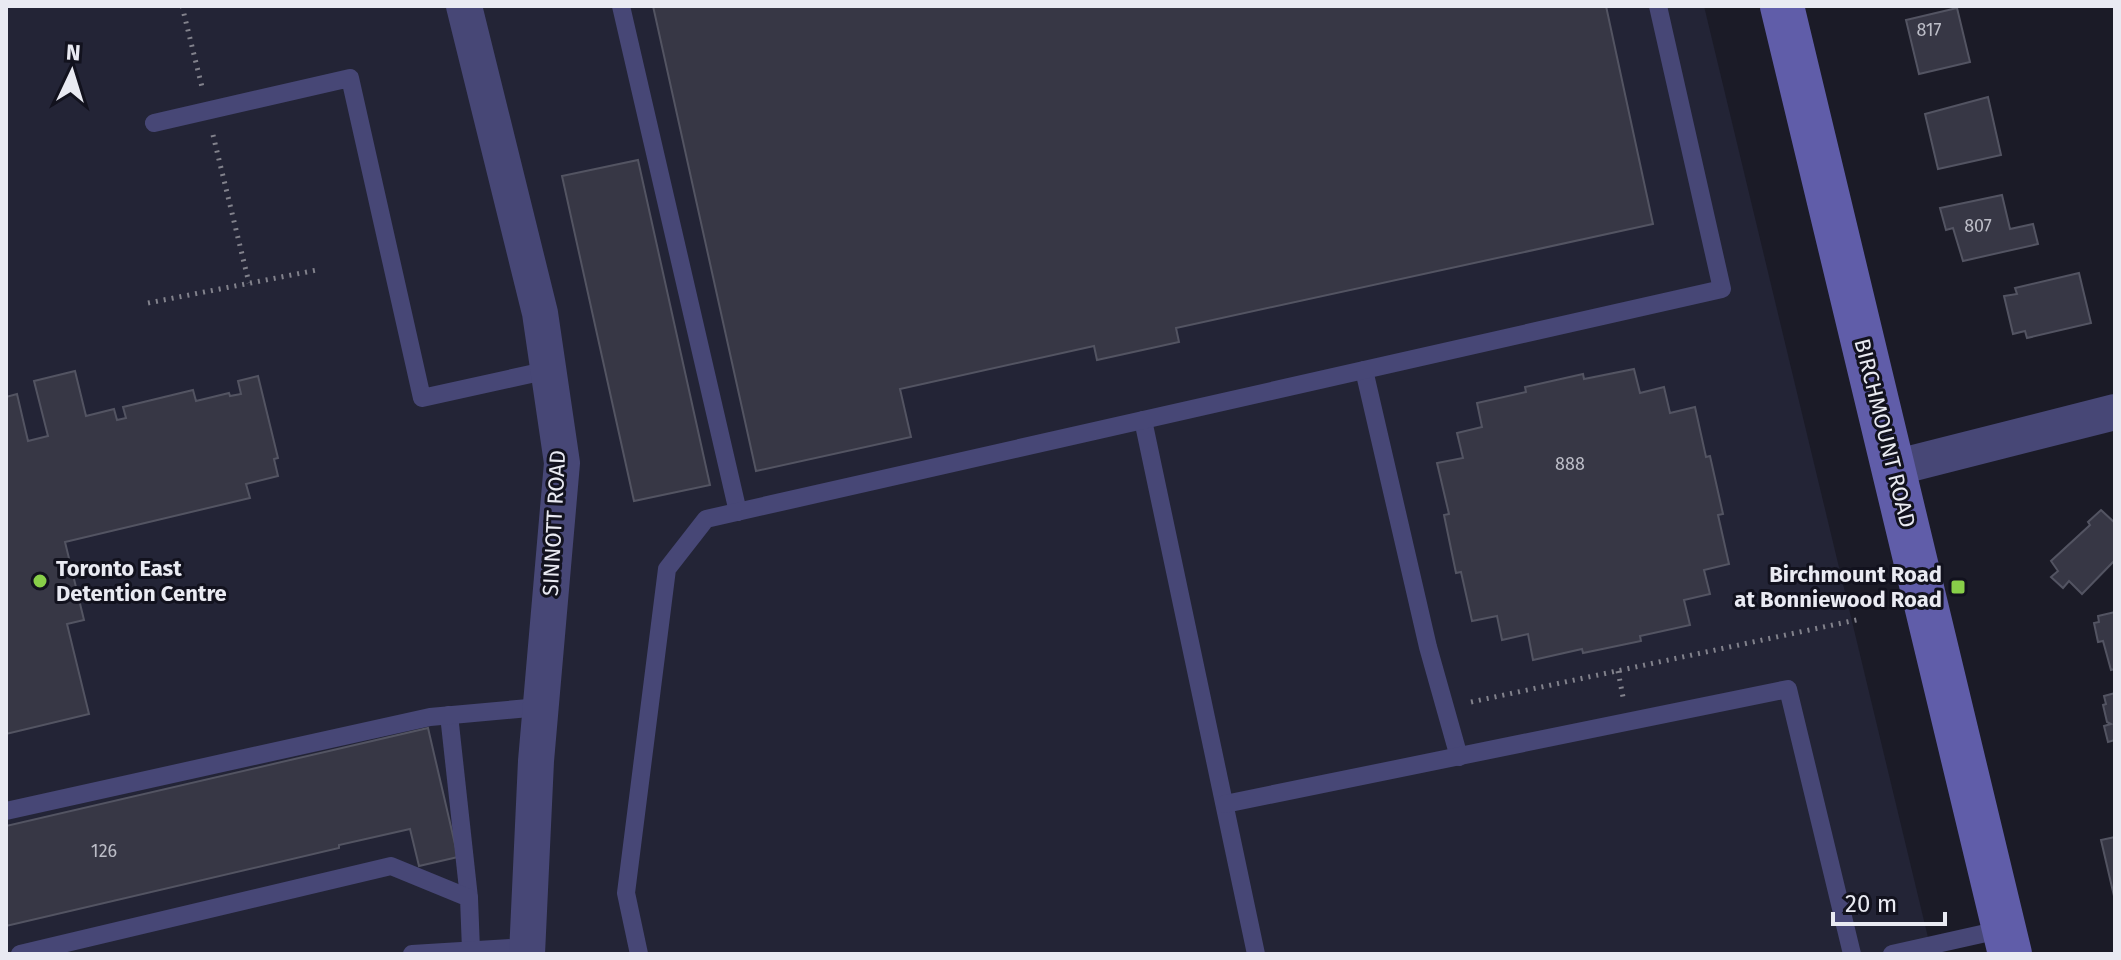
<svg xmlns="http://www.w3.org/2000/svg" width="2121" height="960" viewBox="0 0 2121 960" font-family="'Fira Sans',sans-serif">
  <style>
    .built { fill: #232436 }
    .building { fill: #373745; stroke: #535462; stroke-width: 2 }
    .lines { fill: none; stroke-linecap: round; stroke-linejoin: round }
    .path { stroke: #82828c; stroke-width: 5; stroke-dasharray: 2 6; stroke-linecap: butt }
    .lane { stroke: #474776; stroke-width: 18 }
    .street { stroke: #474776; stroke-width: 36 }
    .secondary { stroke: #605da9; stroke-width: 44 }
    .poi-dot { fill: #88cf49; stroke: #12121e; stroke-width: 3 }
    .labels { text-anchor: middle; dominant-baseline: central; stroke-width: 6; stroke-linejoin: round; paint-order: stroke }
    .number-label { font-size: 18px; fill: #bcbdc7 }
    .street-label { font-size: 22px; fill: #e9eaf2; stroke: #12121e }
    .poi-label { font-size: 22px; font-weight: bold; fill: #e9eaf2; stroke: #12121e; text-anchor: start }
  </style>
  <rect width="100%" height="100%" fill="#1b1b27"/>
  <!-- built -->
  <path class="built" d="M6,6h1698l228,948h-1926z"/>
  <!-- building -->
  <g class="building">
    <path d="M653,6h953l47,218 -477,104 3,14 -82,18 -3,-14 -194,43 11,48 -155,34z"/>
    <path d="M1957,8l13,54 -51,12 -13,-54z"/>
    <path d="M1988,97l13,58 -63,14 -13,-55z"/>
    <path d="M638,160l72,325 -76,16 -72,-325z"/>
    <path d="M2002,195l8,34 23,-5 5,20 -75,17 -10,-33 -7,2 -6,-22z"/>
    <path d="M2079,273l12,50 -64,15 -2,-7 -12,3 -9,-38 13,-2 -2,-6z"/>
    <path d="M1634,369l6,24 24,-6 6,26 25,-6 11,50 4,-1 13,58 -5,1 11,49 -25,6 6,24 -26,6 6,25 -50,11 1,5 -58,12 -1,-4 -49,11 -5,-26 -26,6 -5,-24 -25,5 -11,-49 -5,1 -12,-58 5,-1 -12,-51 26,-5 -6,-25 25,-6 -5,-24 49,-11 -1,-5 58,-13 1,5z"/>
    <path d="M75,371l11,45 28,-7 3,11 9,-2 -3,-11 70,-17 3,11 33,-8 1,3 11,-2 -3,-13 20,-5 20,82 -4,1 4,17 -32,8 4,14 -185,44 19,78 -17,4 22,90 -83,20v-337l11,-3 11,47 20,-5 -14,-55z"/>
    <path d="M2101,510l14,13v37l-33,34 -13,-13 -6,7 -12,-11 7,-6 -7,-10 39,-36 -2,-3z"/>
    <path d="M2115,612v57l-4,1 -8,-29 -5,1 -4,-19 5,-1 -1,-6z"/>
    <path d="M2115,693v47l-7,2 -4,-16 7,-2 -4,-2 -4,-17 3,-1 -2,-8z"/>
    <path d="M428,728l30,129 -39,9 -9,-37 -71,16v3l-333,78v-100z"/>
    <path d="M2115,837v59h-1l-13,-56z"/>
  </g>
  <g class="lines">
    <!-- path -->
    <g class="path">
      <path d="M182,6l20,81"/>
      <path d="M213,135l36,148"/>
      <path d="M148,303l169,-33"/>
      <path d="M1618,671l5,26"/>
      <path d="M1471,702l390,-83"/>
    </g>
    <!-- lane -->
    <g class="lane">
      <path d="M621,6l117,506"/>
      <path d="M154,123l196,-45 72,320 127,-28"/>
      <path d="M1364,370l64,277 31,110"/>
      <path d="M1143,420l113,534"/>
      <path d="M449,715l20,183"/>
      <path d="M1225,804l563,-115 64,265"/>
      <path d="M6,811l424,-94 110,-10"/>
      <path d="M20,954l371,-88 78,32 2,52"/>
      <path d="M412,954l116,-7"/>
      <path d="M639,954l-13,-61 41,-324 39,-50 1016,-230 -64,-283"/>
      <path d="M1892,954l112,-25"/>
    </g>
    <!-- street -->
    <g class="street">
      <path d="M464,6l76,307 22,150 -26,298 -9,193"/>
      <path d="M1894,468l221,-56"/>
    </g>
    <!-- secondary -->
    <path class="secondary" d="M1782,6l228,948"/>
  </g>
  <!-- markers -->
  <g class="poi-dot">
    <circle cx="40" cy="581" r="8"/>
    <rect x="1950" y="579" width="16" height="16" rx="4"/>
  </g>
  <g class="labels">
    <!-- number labels -->
    <g class="number-label">
      <text x="1929" y="30">817</text>
      <text x="1978" y="226">807</text>
      <text x="1570" y="464">888</text>
      <text x="104" y="851">126</text>
    </g>
    <!-- street labels -->
    <g class="street-label">
      <text transform="translate(1885 433) rotate(76)">BIRCHMOUNT ROAD</text>
      <text transform="translate(554 523) rotate(-87)">SINNOTT ROAD</text>
    </g>
    <!-- poi labels -->
    <g class="poi-label">
      <text x="56" y="568">Toronto East<tspan x="56" dy="25">Detention Centre</tspan></text>
      <text x="1942" y="574" text-anchor="end">Birchmount Road<tspan x="1942" dy="25">at Bonniewood Road</tspan></text>
    </g>
  </g>
  <!-- border -->
  <rect width="2121" height="960" fill="none" stroke="#e9eaf2" stroke-width="16"/>
  <!-- north arrow -->
  <g transform="translate(72 72) rotate(4)" stroke="#12121e" stroke-width="6" paint-order="stroke">
  <path d="M0-6L14 30L0 20L-14 30Z" fill="#e9eaf2"/>
  <text y="-12" font-size="22" font-weight="bold" text-anchor="middle" fill="#e9eaf2">N</text>
  </g>
  <!-- scale -->
  <path d="M1833 912v12h112v-12" fill="none" stroke="#e9eaf2" stroke-width="4"/>
  <text x="1845" y="912" font-size="24" fill="#e9eaf2" stroke="#12121e" stroke-width="6" paint-order="stroke">20 m</text>
</svg>
